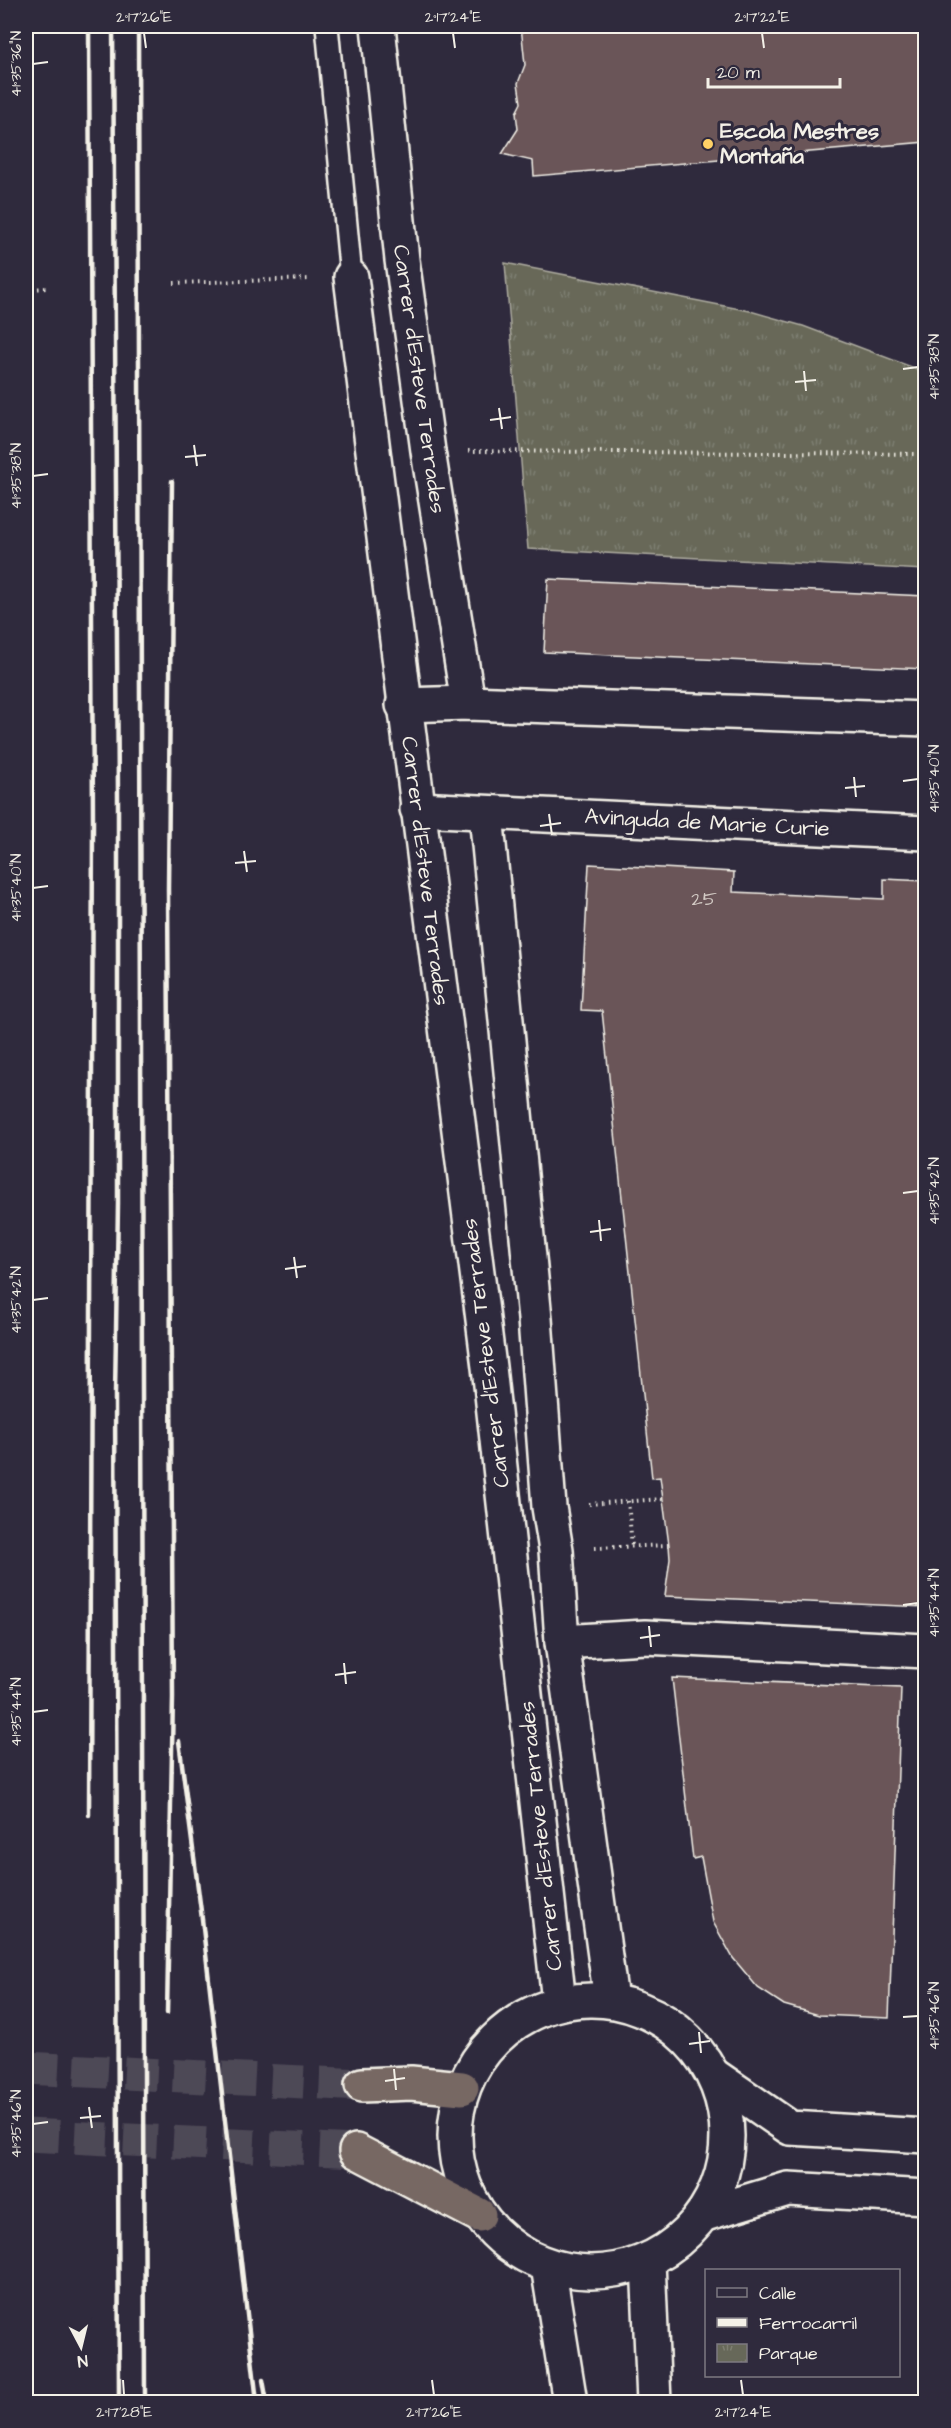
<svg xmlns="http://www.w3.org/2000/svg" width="951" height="2428" viewBox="0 0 951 2428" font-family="'Architects Daughter',sans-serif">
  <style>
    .park { fill: url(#park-tufts); stroke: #aeaca0; stroke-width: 1.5 }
    .building { fill: #6a5558; stroke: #f4f1e8; stroke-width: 1.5 }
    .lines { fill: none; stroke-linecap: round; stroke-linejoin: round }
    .highway-tunnel { stroke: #4d4857; stroke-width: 33; stroke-dasharray: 33 16; stroke-linecap: butt }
    .lane-casing { stroke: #f4f1e8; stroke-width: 26 }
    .street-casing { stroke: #f4f1e8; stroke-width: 38 }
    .secondary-casing { stroke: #f4f1e8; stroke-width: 38 }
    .highway-casing { stroke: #f4f1e8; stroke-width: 38 }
    .path { stroke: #f4f1e8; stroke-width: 4; stroke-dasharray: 1.5 4.5; stroke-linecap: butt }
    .lane { stroke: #2f2a3d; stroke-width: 21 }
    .street { stroke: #2f2a3d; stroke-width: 33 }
    .secondary { stroke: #2f2a3d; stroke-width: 33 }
    .highway { stroke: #776864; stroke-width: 33 }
    .rail { stroke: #f4f1e8; stroke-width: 4.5 }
    .ticks { fill: none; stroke: #f4f1e8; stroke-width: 2 }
    .poi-dot { fill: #ffd166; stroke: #2f2a3d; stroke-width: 2 }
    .labels { text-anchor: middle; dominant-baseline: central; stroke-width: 6; stroke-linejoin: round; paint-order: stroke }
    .number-label { font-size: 20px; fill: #d2cac4 }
    .poi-label { font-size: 22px; font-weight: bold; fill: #f4f1e8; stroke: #2f2a3d; text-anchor: start }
    .street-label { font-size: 22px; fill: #f4f1e8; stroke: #2f2a3d }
    .neatline { fill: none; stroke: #f4f1e8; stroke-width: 2 }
    .ticks-label { font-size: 15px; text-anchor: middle; fill: #f4f1e8 }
  </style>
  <defs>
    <pattern id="park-tufts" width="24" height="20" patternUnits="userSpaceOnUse" patternTransform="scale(1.5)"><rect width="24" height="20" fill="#676859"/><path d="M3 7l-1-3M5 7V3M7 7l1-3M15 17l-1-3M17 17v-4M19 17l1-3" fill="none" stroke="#7d7e71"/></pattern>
  </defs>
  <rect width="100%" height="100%" fill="#2f2a3d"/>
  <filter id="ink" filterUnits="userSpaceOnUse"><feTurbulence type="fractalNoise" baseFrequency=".0167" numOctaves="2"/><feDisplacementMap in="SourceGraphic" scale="12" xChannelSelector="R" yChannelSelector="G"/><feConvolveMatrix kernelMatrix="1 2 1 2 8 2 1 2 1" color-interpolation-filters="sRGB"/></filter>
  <g filter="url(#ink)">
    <!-- park -->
    <path class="park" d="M505,263l245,48 53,15 122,46v198l-397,-21z"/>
    <!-- building -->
    <g class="building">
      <path d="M521,26h405v116l-392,34 -1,-15 -31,-7 16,-25 -2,-16 5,-10 -3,-20 7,-18z"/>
      <path d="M548,579l378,17v73l-382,-17z"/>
      <path d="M589,864l145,8 -1,20 151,7v-20l42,2v726l-261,-11 5,-37 -1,-14 -9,-68 -8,1 -50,-467 -21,-1z"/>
      <path d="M672,1678l229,10 -12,330 -70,-3 -35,-10 -26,-17 -25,-30 -20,-36 -12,-65 -8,2z"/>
    </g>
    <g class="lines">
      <!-- highway-tunnel -->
      <g class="highway-tunnel">
        <path d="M26,2068l336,17"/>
        <path d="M26,2135l330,16"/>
      </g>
      <defs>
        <path id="lane" d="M327,26l24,251"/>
        <g id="street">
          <path d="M378,26l24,234 26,191 40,252"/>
          <path d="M351,277l138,1090 70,635"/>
          <path d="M403,705l65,-2 458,16"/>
          <path d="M417,809l509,24"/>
          <path d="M486,814l49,505 14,188 7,43 6,92 49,358"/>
          <path d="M562,1642l83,-5 281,14"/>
        </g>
        <g id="secondary">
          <circle cx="591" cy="2136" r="136"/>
          <path d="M716,2077l74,51 136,8"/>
          <path d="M705,2214l83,-25 138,8"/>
          <path d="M648,2261l6,141"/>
          <path d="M548,2266l22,136"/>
        </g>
        <g id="highway">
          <path d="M362,2085l49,-2 51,5"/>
          <path d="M356,2151l123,64"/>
        </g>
      </defs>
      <!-- lane casing -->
      <use href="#lane" class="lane-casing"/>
      <!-- street casing -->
      <use href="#street" class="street-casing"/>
      <!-- secondary casing -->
      <use href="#secondary" class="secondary-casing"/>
      <!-- highway casing -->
      <use href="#highway" class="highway-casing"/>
      <!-- path -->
      <g class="path">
        <path d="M174,283l137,-4"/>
        <path d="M26,289l22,-1"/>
        <path d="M468,451l458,3"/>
        <path d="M628,1501l4,45"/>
        <path d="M589,1504l74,-5"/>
        <path d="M595,1548l74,-3"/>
      </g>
      <!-- lane -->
      <use href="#lane" class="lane"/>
      <!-- street -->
      <use href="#street" class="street"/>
      <!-- secondary -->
      <use href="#secondary" class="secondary"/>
      <!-- highway -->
      <use href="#highway" class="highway"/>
      <!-- rail -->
      <g class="rail">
        <path d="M89,26l4,796 -4,993"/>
        <path d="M113,26l5,772v405l-3,192 4,1007"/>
        <path d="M138,26l7,2376"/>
        <path d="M179,1741l23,178 55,483"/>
        <path d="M167,2013l6,-316 -5,-808 4,-408"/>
        <path d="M263,2380l4,22"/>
      </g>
    </g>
  </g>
  <!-- ticks -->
  <path class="ticks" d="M144,33l2,15M453,33l2,15M762,33l2,15M33,64l15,-2M903,369l15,-2M804,371l2,20M795,382l21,-2M499,408l3,21M490,420l21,-3M194,445l3,21M185,457l21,-2M33,476l15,-2M854,777l2,20M903,781l15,-2M845,788l20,-2M549,814l3,21M540,826l21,-3M244,851l3,21M235,863l21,-2M33,888l15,-2M903,1193l15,-2M599,1220l2,21M590,1232l21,-3M294,1257l3,21M285,1269l21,-3M33,1300l15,-2M903,1605l15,-2M649,1626l2,21M640,1638l20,-3M344,1663l2,21M335,1675l21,-3M33,1712l15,-2M903,2017l15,-1M699,2032l2,21M689,2044l21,-3M394,2069l2,21M385,2081l20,-3M89,2107l3,21M80,2118l21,-2M33,2124l15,-2M123,2380l1,15M432,2380l2,15M741,2380l2,15"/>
  <!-- markers -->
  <circle class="poi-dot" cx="708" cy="144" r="6"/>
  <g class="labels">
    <!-- number labels -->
    <g class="number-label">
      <text x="704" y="899">25</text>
    </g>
    <!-- poi labels -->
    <g class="poi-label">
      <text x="720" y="131">Escola Mestres<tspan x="720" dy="25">Montaña</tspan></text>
    </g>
    <!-- street labels -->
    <g class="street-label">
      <text transform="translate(419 379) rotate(82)">Carrer d'Esteve Terrades</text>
      <text transform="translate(707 823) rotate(3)">Avinguda de Marie Curie</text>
      <text transform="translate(425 871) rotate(83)">Carrer d'Esteve Terrades</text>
      <text transform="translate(486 1353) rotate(-97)">Carrer d'Esteve Terrades</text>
      <text transform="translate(541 1836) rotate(-96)">Carrer d'Esteve Terrades</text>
    </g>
  </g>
  <!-- margin -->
  <rect width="951" height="2428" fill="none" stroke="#2f2a3d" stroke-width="66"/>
  <!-- legend -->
  <rect x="705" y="2269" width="195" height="108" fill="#2f2a3d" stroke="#7e7a81" stroke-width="1.5"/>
  <rect x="717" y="2288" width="30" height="9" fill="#2f2a3d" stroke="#7e7a81" stroke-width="1.5"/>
  <text x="759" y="2299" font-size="18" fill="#f4f1e8">Calle</text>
  <rect x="717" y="2318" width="30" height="9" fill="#f4f1e8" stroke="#7e7a81" stroke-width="1.5"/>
  <text x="759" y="2329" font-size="18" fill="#f4f1e8">Ferrocarril</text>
  <rect x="717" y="2344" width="30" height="18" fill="url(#park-tufts)" stroke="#7e7a81" stroke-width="1.5"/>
  <text x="759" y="2359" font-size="18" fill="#f4f1e8">Parque</text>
  <!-- north arrow -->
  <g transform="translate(81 2347) rotate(173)" stroke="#2f2a3d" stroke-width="4.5" paint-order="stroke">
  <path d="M0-4.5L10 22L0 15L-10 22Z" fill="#f4f1e8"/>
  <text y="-9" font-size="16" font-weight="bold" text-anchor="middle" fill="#f4f1e8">N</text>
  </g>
  <!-- scale -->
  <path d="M708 78v9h132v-9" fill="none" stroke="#f4f1e8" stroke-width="3"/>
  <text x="717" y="78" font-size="18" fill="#f4f1e8" stroke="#2f2a3d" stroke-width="4.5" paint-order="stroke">20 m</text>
  <rect x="33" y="33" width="885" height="2362" class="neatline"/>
  <g class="ticks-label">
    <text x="144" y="22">2°17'26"E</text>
    <text x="453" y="22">2°17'24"E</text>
    <text x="762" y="22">2°17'22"E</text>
    <text transform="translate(16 64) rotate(-90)" y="5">41°35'36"N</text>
    <text transform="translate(934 367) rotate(-90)" y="5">41°35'38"N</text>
    <text transform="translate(16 476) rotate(-90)" y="5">41°35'38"N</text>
    <text transform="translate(934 779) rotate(-90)" y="5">41°35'40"N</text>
    <text transform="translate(16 888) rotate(-90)" y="5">41°35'40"N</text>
    <text transform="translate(934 1191) rotate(-90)" y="5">41°35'42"N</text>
    <text transform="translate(16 1300) rotate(-90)" y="5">41°35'42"N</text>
    <text transform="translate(934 1603) rotate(-90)" y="5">41°35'44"N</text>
    <text transform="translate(16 1712) rotate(-90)" y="5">41°35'44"N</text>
    <text transform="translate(934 2016) rotate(-90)" y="5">41°35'46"N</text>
    <text transform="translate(16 2124) rotate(-90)" y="5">41°35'46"N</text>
    <text x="124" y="2417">2°17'28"E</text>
    <text x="434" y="2417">2°17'26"E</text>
    <text x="743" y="2417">2°17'24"E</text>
  </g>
</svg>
